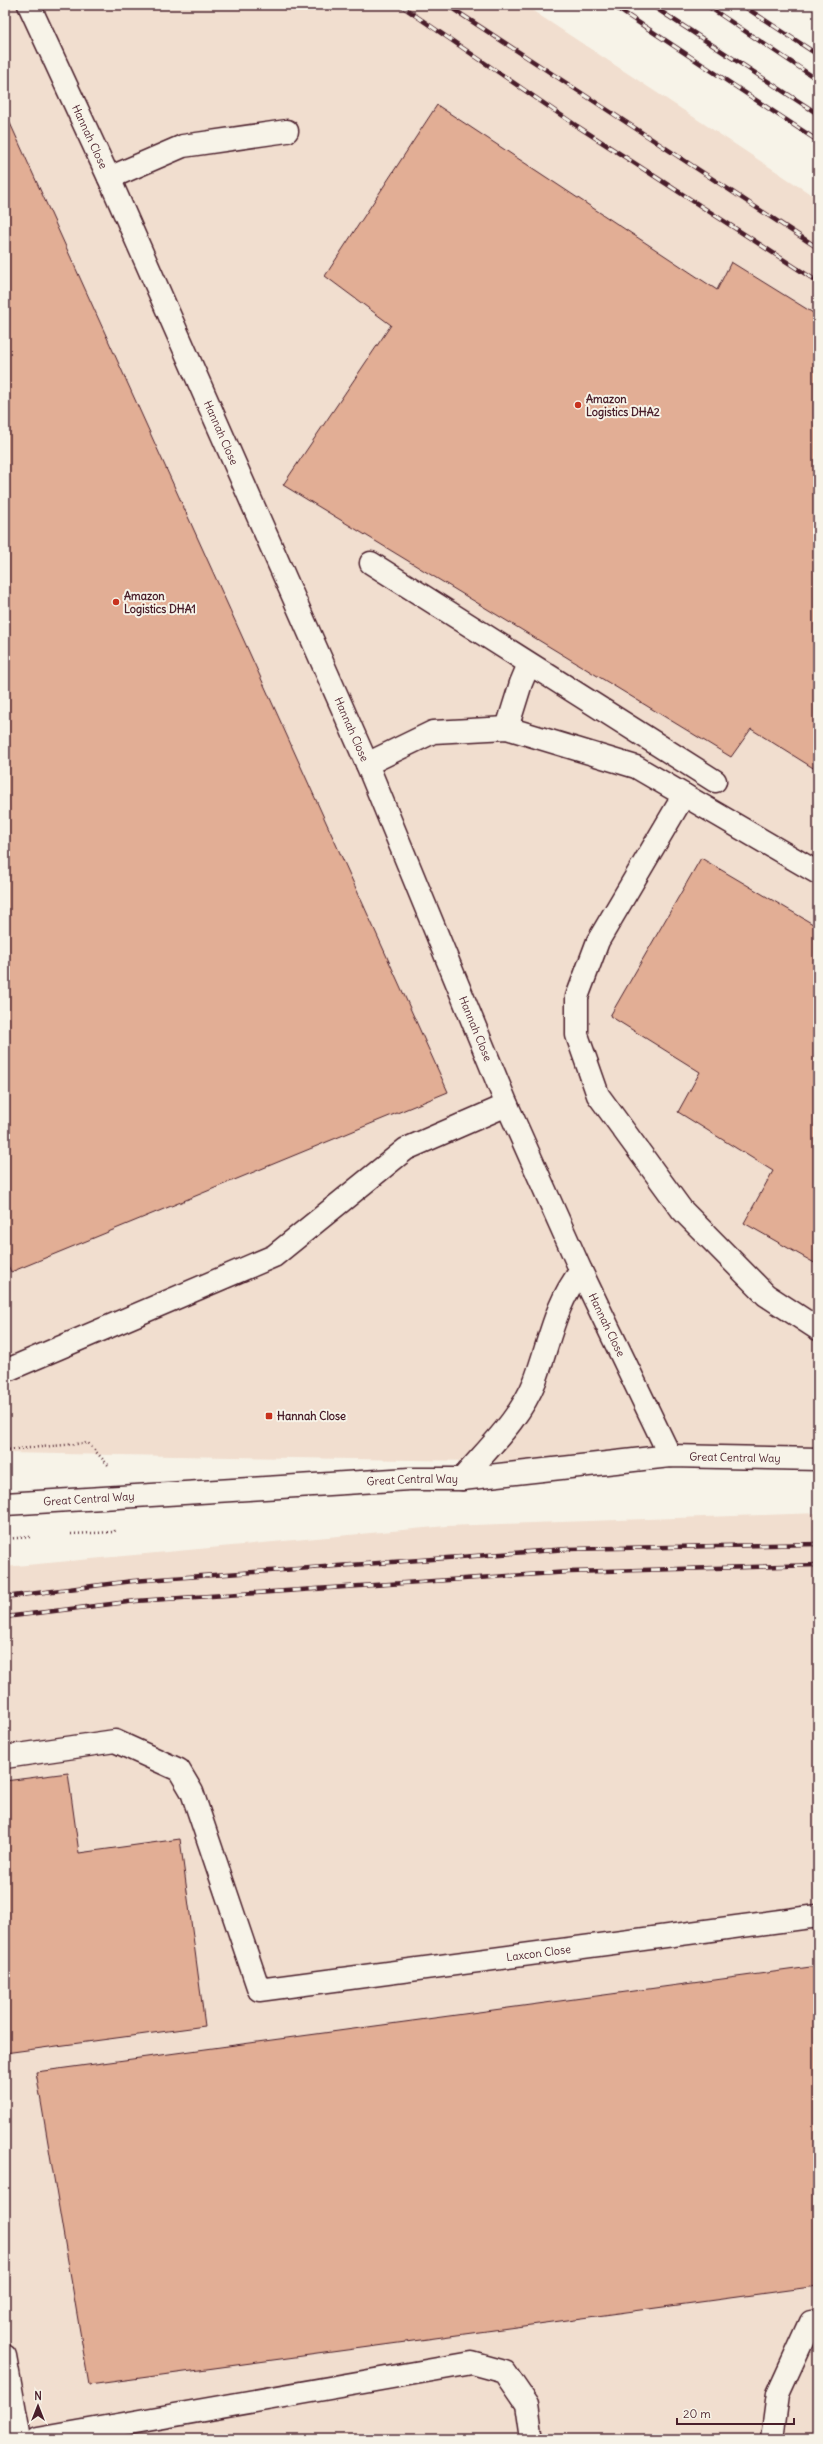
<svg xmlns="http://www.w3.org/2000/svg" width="823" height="2444" viewBox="0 0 823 2444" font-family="Delius,sans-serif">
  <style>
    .built { fill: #f1decf }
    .building { fill: #e2ae95; stroke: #4a1f2b }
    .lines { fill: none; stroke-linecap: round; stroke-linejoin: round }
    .minor-casing { stroke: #4a1f2b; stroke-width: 25 }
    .major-casing { stroke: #4a1f2b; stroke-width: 25 }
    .path { stroke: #4a1f2b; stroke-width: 2.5; stroke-dasharray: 1 3; stroke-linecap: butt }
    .minor { stroke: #f7f3e8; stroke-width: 22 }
    .major { stroke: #f7f3e8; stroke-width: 22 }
    .rail-casing { stroke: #4a1f2b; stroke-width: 4.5 }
    .rail { stroke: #f7f3e8; stroke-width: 3; stroke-dasharray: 9; stroke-linecap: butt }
    .poi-dot { fill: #c8321e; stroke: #f7f3e8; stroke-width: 1.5 }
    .labels { text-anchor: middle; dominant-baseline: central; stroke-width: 4; stroke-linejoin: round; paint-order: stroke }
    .street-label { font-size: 11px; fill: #4a1f2b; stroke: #f7f3e8 }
    .poi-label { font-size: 11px; font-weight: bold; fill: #4a1f2b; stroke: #f7f3e8; text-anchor: start }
  </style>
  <rect width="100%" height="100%" fill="#f7f3e8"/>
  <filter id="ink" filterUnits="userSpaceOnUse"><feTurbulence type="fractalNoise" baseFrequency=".025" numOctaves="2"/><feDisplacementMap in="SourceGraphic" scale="8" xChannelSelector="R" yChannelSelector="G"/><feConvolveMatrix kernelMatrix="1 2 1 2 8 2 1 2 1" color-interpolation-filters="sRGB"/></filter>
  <g filter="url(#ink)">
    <!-- built -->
    <g class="built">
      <path d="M5,5h519l294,194v1268l-813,-14z"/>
      <path d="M818,1513v926h-813v-872l441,-41z"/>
    </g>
    <!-- building -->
    <g class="building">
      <path d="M437,105l280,185 14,-28 87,54v455l-67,-42 -20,28 -448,-272 108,-160 -66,-49z"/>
      <path d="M5,112l443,980 -437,180 -6,-13z"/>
      <path d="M701,858l117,69v338l-74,-42 29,-52 -95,-59 22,-40 -90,-56z"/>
      <path d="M68,1773l11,80 101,-14 25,187 -200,27v-272z"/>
      <path d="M818,1966v320l-729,99 -53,-313z"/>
    </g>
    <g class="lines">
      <defs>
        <g id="minor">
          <path id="s1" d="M29,5l80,173 258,586 140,341 74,166 89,185"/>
          <path d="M109,178l74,-32 104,-15"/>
          <path d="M371,563l344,218"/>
          <path d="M507,728l14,-45 8,-19"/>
          <path d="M367,764l66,-32 74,-4 129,39 182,106"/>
          <path d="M684,795l-86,146 -21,56v38l21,60 84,115 84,85 52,34"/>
          <path d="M5,1371l269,-115 132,-107 101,-44"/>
          <path id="s2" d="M5,1757l110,-16 64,29 13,22 67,198 559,-74"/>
          <path d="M5,2356l15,83"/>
          <path d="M38,2439l434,-76 33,9 22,32 5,35"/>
          <path d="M772,2439l6,-45 33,-72 7,-1"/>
        </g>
        <g id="major">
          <path d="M462,1479c26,-31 58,-60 73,-98 14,-37 20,-78 46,-110"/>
          <path id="s3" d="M5,1504l404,-25h53l208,-23 148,3"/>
        </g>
      </defs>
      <!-- minor casing -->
      <use href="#minor" class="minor-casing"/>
      <!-- major casing -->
      <use href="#major" class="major-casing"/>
      <!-- path -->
      <g class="path">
        <path d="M5,1450l83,-7 21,23"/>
        <path d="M71,1534l43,-2 2,-3"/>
        <path d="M5,1539l25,-2"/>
      </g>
      <!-- minor -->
      <use href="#minor" class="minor"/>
      <!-- major -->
      <use href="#major" class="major"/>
      <defs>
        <g id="rail">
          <path d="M400,5l177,121 241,156"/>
          <path d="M447,5l371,243"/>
          <path d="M612,5l206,136"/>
          <path d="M651,5l167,109"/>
          <path d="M706,5l112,75"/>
          <path d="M742,5l76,50"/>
          <path d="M5,1597l128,-16 435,-32 250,-5"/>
          <path d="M5,1617l131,-16 433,-29 249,-7"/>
        </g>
      </defs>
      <!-- rail casing -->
      <use href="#rail" class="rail-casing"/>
      <!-- rail -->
      <use href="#rail" class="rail"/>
    </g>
  </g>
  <!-- markers -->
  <g class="poi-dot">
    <circle cx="578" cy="405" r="4"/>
    <circle cx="116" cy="602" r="4"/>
    <rect x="265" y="1412" width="8" height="8" rx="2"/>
  </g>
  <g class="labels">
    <!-- street labels -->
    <g class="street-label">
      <text stroke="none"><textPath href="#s1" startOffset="145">Hannah Close</textPath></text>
      <text stroke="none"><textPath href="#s1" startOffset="469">Hannah Close</textPath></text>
      <text stroke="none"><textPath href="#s1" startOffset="793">Hannah Close</textPath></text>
      <text stroke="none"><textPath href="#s1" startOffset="1117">Hannah Close</textPath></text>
      <text stroke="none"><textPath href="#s1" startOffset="1441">Hannah Close</textPath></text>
      <text stroke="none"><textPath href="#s3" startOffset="732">Great Central Way</textPath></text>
      <text stroke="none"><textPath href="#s3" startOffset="408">Great Central Way</textPath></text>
      <text stroke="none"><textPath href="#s3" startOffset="84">Great Central Way</textPath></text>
      <text stroke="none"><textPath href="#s2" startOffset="698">Laxcon Close</textPath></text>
    </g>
    <!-- poi labels -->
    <g class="poi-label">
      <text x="586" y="399">Amazon<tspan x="586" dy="13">Logistics DHA2</tspan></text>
      <text x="124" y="596">Amazon<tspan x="124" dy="13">Logistics DHA1</tspan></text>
      <text x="277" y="1416">Hannah Close</text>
    </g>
  </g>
  <!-- margin -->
  <rect width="823" height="2444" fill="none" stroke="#f7f3e8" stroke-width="20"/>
  <rect x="10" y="10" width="803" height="2424" fill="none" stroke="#4a1f2b" stroke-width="1.5" filter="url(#ink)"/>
  <!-- north arrow -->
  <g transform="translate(38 2406)" stroke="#f7f3e8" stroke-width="3" paint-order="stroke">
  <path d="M0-3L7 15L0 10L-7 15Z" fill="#4a1f2b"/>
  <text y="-6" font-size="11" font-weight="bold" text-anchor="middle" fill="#4a1f2b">N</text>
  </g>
  <!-- scale -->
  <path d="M677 2418v6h117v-6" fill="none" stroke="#4a1f2b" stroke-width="2"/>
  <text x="683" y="2418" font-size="12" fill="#4a1f2b" stroke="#f7f3e8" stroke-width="3" paint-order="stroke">20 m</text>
</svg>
